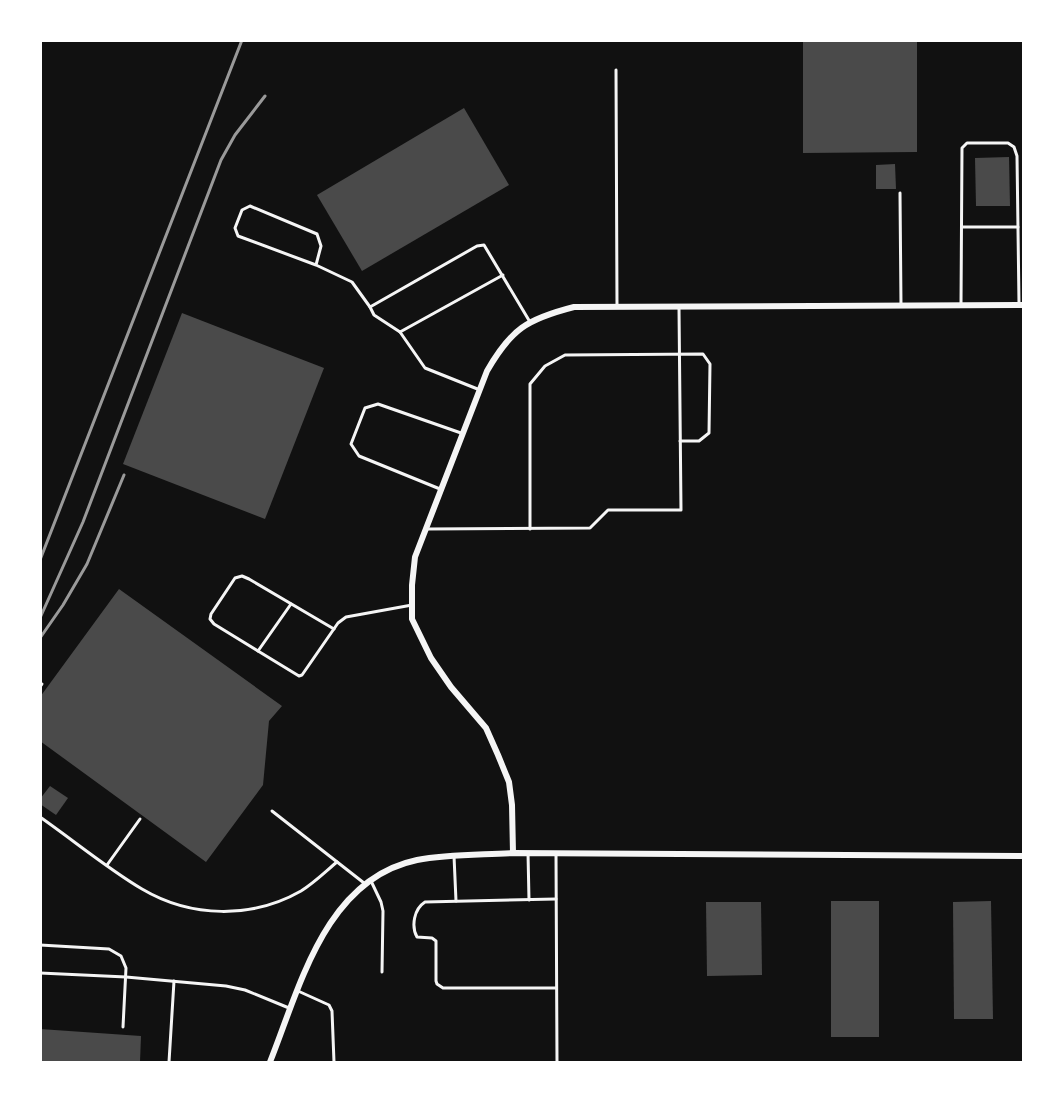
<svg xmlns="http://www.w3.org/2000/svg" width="1064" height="1103" viewBox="0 0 1064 1103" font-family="Mulish,sans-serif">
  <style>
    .building { fill: #4a4a4a }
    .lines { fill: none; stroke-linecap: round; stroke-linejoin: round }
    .service { stroke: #f5f5f5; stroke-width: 3 }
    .minor { stroke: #f5f5f5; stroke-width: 6 }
    .rail { stroke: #9a9a9a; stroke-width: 3 }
  </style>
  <rect width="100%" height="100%" fill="#111"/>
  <!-- building -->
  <g class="building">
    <path d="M917,41v111l-114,1v-111z"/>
    <path d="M464,108l45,77 -147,86 -45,-76z"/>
    <path d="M1009,157l1,49h-34l-1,-48z"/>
    <path d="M895,164l1,25h-20v-24z"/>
    <path d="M182,313l142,55 -59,151 -142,-55z"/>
    <path d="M119,589l163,117 -13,15 -6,64 -57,77 -166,-121v-44z"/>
    <path d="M50,786l18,12 -12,17 -16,-11v-5z"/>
    <rect x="831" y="901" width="48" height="136"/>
    <path d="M991,901l2,118h-39l-1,-117z"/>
    <path d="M706,902h55l1,73 -55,1z"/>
    <path d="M40,1029l101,7 -1,26h-100z"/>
  </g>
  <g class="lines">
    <!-- service -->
    <g class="service">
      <path d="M616,70l1,236"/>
      <path d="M900,193l1,112"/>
      <path d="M962,227h56"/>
      <path d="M316,265l5,-19 -4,-12 -67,-28 -8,4 -7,18 3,8 78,29 36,17 18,25 107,-61 7,-1 46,77"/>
      <path d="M961,304l1,-156 5,-5h41l6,4 3,9 2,147"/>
      <path d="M370,307l4,8 26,17 103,-57"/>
      <path d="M400,332l25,36 55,22"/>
      <path d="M440,489l-81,-33 -8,-12 14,-36 13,-4 83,29"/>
      <path d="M426,529l164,-1 18,-18h73l-2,-202"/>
      <path d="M530,529v-145l15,-18 20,-11 138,-1 7,10 -1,69 -10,8h-19"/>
      <path d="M291,604l-33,47 41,25 3,-1 36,-52 8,-6 66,-12"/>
      <path d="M258,651l-44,-27 -4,-5 1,-5 24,-36 7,-2 7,3 85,50"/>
      <path d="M40,687l2,-3"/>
      <path d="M272,811l92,72"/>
      <path d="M40,817c33,23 68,52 102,72 49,29 110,30 159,2 13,-8 24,-19 36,-29"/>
      <path d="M528,853l1,47"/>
      <path d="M556,854l1,208"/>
      <path d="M454,856l2,45"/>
      <path d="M107,865l33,-46"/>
      <path d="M371,881l10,21 2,9 -1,61"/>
      <path d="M556,899l-131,3c-11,7 -14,24 -8,35l15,1 4,3v40l1,3 6,4h113"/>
      <path d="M40,945l69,4 12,7 5,12 -3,59"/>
      <path d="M40,973l86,4 100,9 19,4 44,18"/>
      <path d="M298,991l31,14 3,6 2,51"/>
      <path d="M169,1062l5,-81"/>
    </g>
    <!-- minor -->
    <g class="minor">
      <path d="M513,853l-1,-48 -3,-23 -11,-27 -12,-27 -35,-41 -20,-29 -19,-39v-34l3,-28 72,-186c24,-42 40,-52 87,-64l450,-2"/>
      <path d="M270,1062c30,-75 55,-183 147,-202 31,-6 64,-5 96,-7l511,3"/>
    </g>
    <!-- rail -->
    <g class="rail">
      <path d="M40,560l202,-520"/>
      <path d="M40,618l43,-96 138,-362 14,-25 30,-39"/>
      <path d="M40,638l23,-33 24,-41 37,-89"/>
    </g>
  </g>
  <!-- border -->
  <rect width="1064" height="1103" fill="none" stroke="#ffffff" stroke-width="84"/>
</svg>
